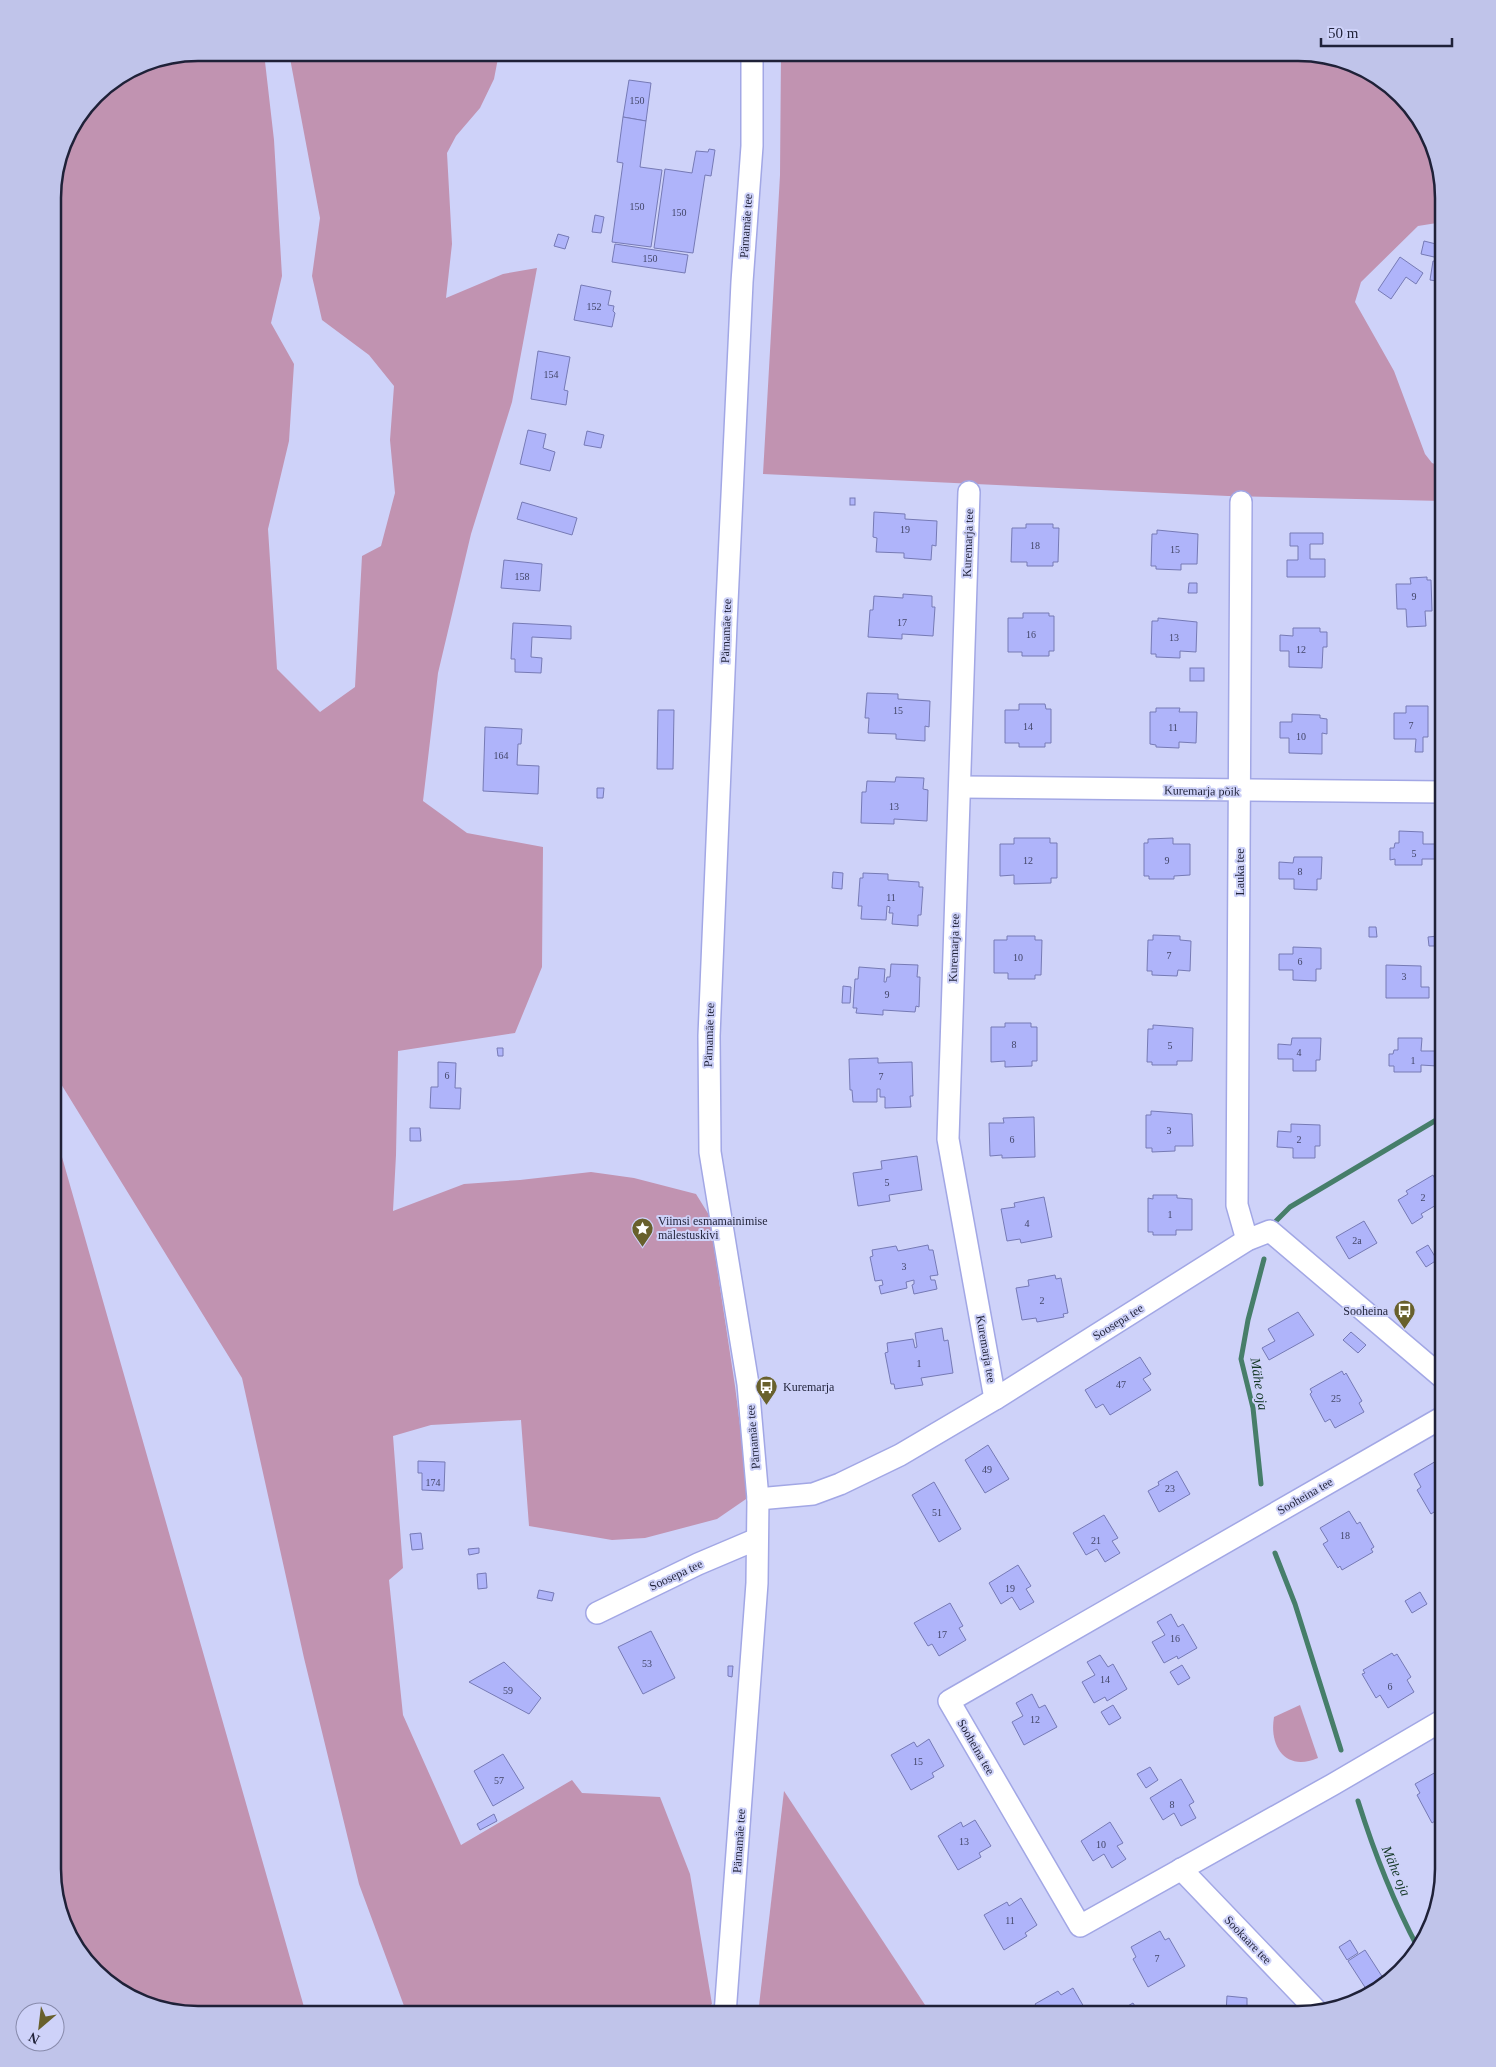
<svg xmlns="http://www.w3.org/2000/svg" width="1496" height="2067" viewBox="0 0 1496 2067" font-family="'Times New Roman',serif">
  <style>
    .green { fill: #c193b1 }
    .lines { fill: none; stroke-linecap: round; stroke-linejoin: round }
    .stream { stroke: #467e6a; stroke-width: 5 }
    .building { fill: #afb4fa; stroke: #767ab5 }
    .street-casing { stroke: #a2a7e5; stroke-width: 24 }
    .street { stroke: #fff; stroke-width: 21 }
    .labels { text-anchor: middle; dominant-baseline: central; stroke-width: 4; stroke-linejoin: round; paint-order: stroke }
    .number-label { font-size: 10px; fill: #434668 }
    .street-label { font-size: 12px; fill: #1f2138; stroke: #ced2f9 }
    .poi-label { font-size: 12px; fill: #1f2138; stroke: #ced2f9; text-anchor: start }
    .water-label { font-size: 14px; font-style: italic; fill: #143827; stroke: #ced2f9 }
    .rim { fill: none; stroke: #1f2138; stroke-width: 2.5 }
  </style>
  <rect width="100%" height="100%" fill="#ced2f9"/>
  <!-- green -->
  <g class="green">
    <path d="M199,53h65l10,87 8,136 -11,47 23,41 -5,77 -21,88 9,140 43,43 35,-25 7,-131 19,-10 14,-53 -5,-53 4,-54 -25,-31 -47,-35 -10,-44 8,-58 -31,-165h210l-5,26 -14,29 -24,28 -9,17 5,91 -6,54 57,-24 34,-6 -25,134 -41,132 -33,139 -15,128 44,32 76,14 -1,120 -27,66 -117,18 -2,104 -3,56 71,-27 56,-4 71,-8 43,6 62,16 13,21 26,171 14,111 -32,22 -72,19 -33,2 -83,-14 -8,-106 -90,5 -38,11 10,132 -14,12 14,135 58,130 111,-65 10,13 78,4 30,77 22,130 -12,10h-293l-48,-130 -55,-226 -62,-280 -181,-294 -5,52 250,878h-117l-64,-19 -53,-53 -19,-74v-1679l14,-55 35,-45 41,-25z"/>
    <path d="M781,53h526l64,19 53,53 19,74v23l-25,4 -57,56 -6,20 39,69 31,83 7,9 11,4v34l-215,-5 -465,-22 17,-299z"/>
    <path d="M1300,1705l18,53c-33,14 -49,-12 -44,-41z"/>
    <path d="M784,1791l147,223h-173z"/>
  </g>
  <g class="lines">
    <!-- stream -->
    <g class="stream">
      <path d="M1276,1221l14,-14 153,-91"/>
      <path d="M1261,1484l-8,-76 -12,-49 7,-39 16,-61"/>
      <path d="M1275,1553l20,51 46,146"/>
      <path d="M1358,1801c16,51 35,100 60,147"/>
    </g>
  </g>
  <!-- building -->
  <g class="building">
    <path d="M651,53h30l-1,4z"/>
    <path d="M629,80l22,3 -5,38 -23,-4z"/>
    <path d="M623,117l23,4 -6,46 22,3 -11,77 -39,-5 11,-79 -6,-1z"/>
    <path d="M709,149l6,1 -4,26 -6,-1 -12,78 -39,-5 11,-79 27,4 4,-22 12,1z"/>
    <path d="M595,215l9,2 -3,16 -9,-1z"/>
    <path d="M1439,231l4,1v27l-22,-5 3,-13 12,3z"/>
    <path d="M558,234l11,3 -4,12 -11,-3z"/>
    <path d="M615,244l73,11 -3,18 -73,-11z"/>
    <path d="M1400,257l23,16 -7,11 -10,-7 -15,22 -13,-9z"/>
    <path d="M1433,261l10,1v20l-13,-2z"/>
    <path d="M581,285l30,6 -3,14 6,1 -1,5 2,2 -3,14 -38,-7z"/>
    <path d="M538,351l32,6 -6,33 4,1 -2,14 -35,-6z"/>
    <path d="M528,430l18,4 -3,14 12,4 -5,19 -30,-7z"/>
    <path d="M587,431l17,4 -3,13 -17,-3z"/>
    <rect x="850" y="498" width="5" height="7"/>
    <path d="M522,502l55,16 -5,17 -55,-16z"/>
    <path d="M874,512l31,2v5l32,2 -1,25 -4,-1 -1,15 -27,-2v-5l-28,-1 1,-14 -4,-1z"/>
    <path d="M1026,524h27v4h6l-1,34h-5v4h-26v-4h-16l1,-34h14z"/>
    <path d="M1157,530l41,4 -1,30h-16v6l-25,-1v-3h-5l1,-32h5z"/>
    <path d="M1290,533h33v11h-13v15h15v18h-38v-17h11v-14h-8z"/>
    <path d="M504,560l38,4 -2,27 -39,-3z"/>
    <path d="M1427,577v3h4l1,31h-7l1,15 -19,1 -1,-18h-9l-1,-25h15l-1,-6z"/>
    <path d="M1189,583h8v10h-9z"/>
    <path d="M903,594l29,2v11h3l-2,29 -31,-2v5l-34,-2 2,-27h3l1,-14 29,2z"/>
    <path d="M1023,613h26v3h5v35h-5v5h-27v-4h-14v-34h15z"/>
    <path d="M1158,618l39,4 -1,30 -16,-1v7l-24,-1v-3h-5l1,-33h6z"/>
    <path d="M513,623l58,3v13l-39,-2 -1,20 11,1 -1,15 -26,-1v-13h-4z"/>
    <path d="M1293,628h27v4h7v15h-4l-1,21 -33,-1v-16h-9v-16l13,1z"/>
    <rect x="1190" y="668" width="14" height="13"/>
    <path d="M867,693l31,1v5l32,2 -1,26 -4,-1v15l-29,-2v-5l-28,-1 1,-15h-4z"/>
    <path d="M1019,704h26l1,5h5v34h-6v4h-26v-4h-14v-33h14z"/>
    <path d="M1406,706h22v31h-5v15h-8l1,-13h-22v-26h12z"/>
    <path d="M1156,708h24l-1,4h18l-1,31 -17,-1v6l-23,-1v-2l-6,-1v-32h6z"/>
    <path d="M658,710h16l-1,59h-16z"/>
    <path d="M1292,714l28,1v3l7,1v15l-5,-1v21l-33,-1v-15h-9v-16h12z"/>
    <path d="M485,727l37,2 -1,15h-3l-1,21 22,1 -1,28 -55,-3z"/>
    <path d="M896,777l28,1 -1,11 5,1 -1,31 -33,-2v5l-33,-1 1,-31h4l1,-11 28,1z"/>
    <path d="M597,788h7l-1,10h-6z"/>
    <path d="M1399,831l24,1v12h15v15h-16v6h-27v-6l-5,1v-12h4l1,-5h4z"/>
    <path d="M1014,838h36v5h7v35h-6v5l-37,1v-9l-14,1v-32h14z"/>
    <path d="M1173,838v6h17v31l-16,1v3h-25v-3h-5v-33h4v-4z"/>
    <path d="M1294,857h28l-1,22h-4v11l-23,-1v-10h-15v-17l14,1z"/>
    <path d="M833,872l10,1 -1,16 -10,-1z"/>
    <path d="M863,873l25,1v6l31,2v5h4l-2,28h-3v11l-26,-2 1,-11h-4l1,-6 -3,-1 -1,14 -25,-1 1,-13h-4l2,-28h3z"/>
    <path d="M1369,927h7l1,10h-8z"/>
    <path d="M1153,935l27,1v4l11,1 -1,30 -12,-1 -1,6 -25,-1v-4h-5l1,-31h5z"/>
    <path d="M1007,936h28v4h7l-1,35h-6v4h-27v-6h-14v-33h13z"/>
    <path d="M1438,936v10h-9l-1,-9z"/>
    <path d="M1293,947l28,1v21h-5v12l-23,-1v-10h-14v-16h14z"/>
    <path d="M891,964l27,1 -1,12h3l-1,30 -3,-1 -1,6 -32,-2v5l-27,-2 1,-5h-4l2,-29h3l1,-12 26,2 -1,13h2l1,-5h3z"/>
    <path d="M1386,965l35,1v21h8v11h-43z"/>
    <path d="M843,986l8,1 -1,16h-8z"/>
    <path d="M1005,1023h26v4h6v34h-5v5l-27,1v-6l-14,1v-35h14z"/>
    <path d="M1153,1025l40,3 -1,33h-15v4h-25v-3h-5l1,-33h5z"/>
    <path d="M1292,1038h29l-1,22h-4v11h-23v-12h-15v-15l13,1z"/>
    <path d="M1398,1038h24l-1,13h16v15l-16,-1v7h-27v-6h-5v-12h4l1,-4h4z"/>
    <path d="M497,1048h6v8h-5z"/>
    <path d="M878,1058v5l34,-1 1,34h-3l1,11 -26,1v-11h-5v-8h-3v13h-24l-1,-12h-2l-1,-31z"/>
    <path d="M438,1062l18,1 -1,25h6l-1,21 -30,-1 1,-21h7z"/>
    <path d="M1151,1111l41,3 1,32h-18v5l-23,1v-4h-6v-33h5z"/>
    <path d="M1034,1117l1,40 -33,1v-3l-12,1 -1,-33h15l-1,-5z"/>
    <path d="M1291,1124l29,1v21h-5v12h-22v-10l-16,-1 1,-16 13,1z"/>
    <path d="M410,1128h10l1,13h-11z"/>
    <path d="M917,1156l5,34 -33,5 1,6 -32,5 -5,-33 29,-4 -1,-8z"/>
    <path d="M1433,1175l10,19v7l-22,13 2,3 -11,7 -14,-24 10,-6 -2,-3z"/>
    <path d="M1153,1195h24v3l15,1v31h-16v5h-23v-3h-5v-34l5,1z"/>
    <path d="M1044,1197l8,40 -31,6 -1,-4 -13,2 -6,-32 14,-2 -1,-4z"/>
    <path d="M1364,1221l13,22 -28,16 -13,-22z"/>
    <path d="M928,1245l1,5h4l5,25 -8,1 1,4h4l2,9 -23,5 -2,-9 2,-1v-4l-8,2 1,6 -26,6 -2,-8 4,-1 -1,-5 -7,1 -5,-24 3,-1 -1,-6 24,-4 2,5z"/>
    <path d="M1428,1245l9,15 -11,7 -10,-15z"/>
    <path d="M1055,1275l1,4 5,-1 7,35 -5,1 1,3 -27,5 -1,-4 -14,2 -6,-32 13,-2 -1,-6z"/>
    <path d="M1298,1312l16,23 -45,25 -7,-12 13,-7 -7,-12z"/>
    <path d="M942,1328l2,13 4,-1 5,33 -32,5 2,7 -28,4 -1,-5h-3l-6,-31 3,-1 -1,-9 26,-4 2,9 2,-1 -2,-14z"/>
    <path d="M1351,1332l15,13 -8,8 -15,-13z"/>
    <path d="M1140,1357l11,17 -8,5 8,11 -41,25 -7,-11 -7,4 -11,-18z"/>
    <path d="M1342,1371l2,4 2,-2 16,28 -3,2 5,9 -29,16 -5,-9 -5,3 -15,-28 2,-2 -2,-3z"/>
    <path d="M988,1445l21,34 -24,14 -20,-33z"/>
    <path d="M1443,1457v54l-7,4 -2,-3 -3,2 -14,-24 4,-3 -7,-13z"/>
    <path d="M418,1461l27,1 -1,29 -22,-1v-17h-4z"/>
    <path d="M1177,1471l13,23 -31,18 -11,-21 11,-6 -1,-3z"/>
    <path d="M934,1482l27,47 -22,13 -27,-47z"/>
    <path d="M1349,1511l8,13 3,-2 14,25 -3,2 2,3 -31,18 -2,-4 -2,2 -15,-24 5,-3 -8,-13z"/>
    <path d="M1104,1515l14,23 -6,3 8,12 -15,9 -8,-13 -11,6 -13,-22z"/>
    <path d="M421,1533l2,16 -11,1 -2,-16z"/>
    <path d="M479,1548v5l-10,2 -1,-6z"/>
    <path d="M1018,1565l13,21 -5,3 8,13 -14,8 -8,-13 -11,7 -12,-21z"/>
    <path d="M486,1573l1,15 -9,1 -1,-15z"/>
    <path d="M539,1590l15,3 -2,8 -15,-3z"/>
    <path d="M1420,1592l7,12 -15,9 -7,-12z"/>
    <path d="M950,1603l13,23 -4,2 7,12 -27,16 -7,-12 -4,2 -14,-23z"/>
    <path d="M1171,1614l7,13 5,-3 14,24 -19,11 -1,-3 -13,7 -12,-21 13,-7 -8,-13z"/>
    <path d="M651,1631l24,47 -32,16 -25,-47z"/>
    <path d="M1392,1653l2,3 3,-2 14,23 -4,3 7,12 -26,16 -8,-13 -4,3 -14,-24 3,-1 -2,-3z"/>
    <path d="M1100,1655l8,12 5,-3 14,25 -20,12 -2,-4 -11,6 -12,-21 13,-7 -8,-13z"/>
    <path d="M504,1662l37,36 -12,16 -60,-32z"/>
    <path d="M1182,1665l8,13 -12,7 -8,-13z"/>
    <path d="M728,1666h5l-1,11 -4,-1z"/>
    <path d="M1032,1694l7,14 6,-3 12,22 -33,18 -12,-23 11,-6 -7,-13z"/>
    <path d="M1113,1705l8,13 -12,7 -8,-13z"/>
    <path d="M929,1739l15,27 -12,7 2,4 -23,13 -20,-35 23,-13 3,5z"/>
    <path d="M503,1754l21,34 -31,18 -19,-35z"/>
    <path d="M1150,1767l8,13 -12,8 -9,-14z"/>
    <path d="M1443,1768v53l-6,4 -2,-4 -3,2 -15,-28 3,-2 -5,-9z"/>
    <path d="M1181,1779l13,23 -5,3 7,13 -15,8 -7,-13 -11,7 -13,-22z"/>
    <path d="M494,1814l3,7 -17,9 -3,-6z"/>
    <path d="M975,1820l16,26 -12,7 2,4 -23,13 -20,-34 23,-14 2,5z"/>
    <path d="M1110,1822l13,21 -6,3 9,13 -14,9 -8,-14 -11,7 -12,-20z"/>
    <path d="M1021,1898l16,27 -12,8 2,3 -23,14 -20,-35 23,-13 2,4z"/>
    <path d="M1160,1931l5,9 4,-2 16,28 -37,21 -15,-28 3,-2 -5,-10z"/>
    <path d="M1350,1940l8,13 -11,7 -8,-13z"/>
    <path d="M1365,1950l20,31 -15,14 -22,-34z"/>
    <path d="M1073,1988l15,26h-47l-6,-10 23,-13 3,4z"/>
    <path d="M1227,1996l20,2v16h-30v-2l9,1z"/>
    <path d="M1133,2003l7,11h-19l-2,-3z"/>
  </g>
  <g class="lines">
    <defs>
      <g id="street">
        <path d="M969,492l-21,647 47,260"/>
        <path d="M1241,502l-4,703 10,35"/>
        <path d="M960,787l483,5"/>
        <path d="M758,1499l55,-5 27,-10 60,-29 95,-56 252,-159 23,-9 173,147"/>
        <path d="M597,1613l101,-49 59,-25"/>
        <path d="M1443,1720l-111,65 -252,141 -131,-225 494,-284"/>
        <path d="M1181,1869l135,141"/>
        <path d="M725,2014l32,-431 1,-84 -10,-115 -38,-232 -1,-116 17,-412 16,-342 10,-136v-93"/>
      </g>
    </defs>
    <!-- street casing -->
    <use href="#street" class="street-casing"/>
    <!-- street -->
    <use href="#street" class="street"/>
  </g>
  <!-- icons -->
  <defs>
    <symbol id="sight-pin" viewBox="-11 -11 22 30"><path d="M0 17L-7.5 6A9.5 9.5 0 1 1 7.5 6Z" fill="#68602c" stroke="#ced2f9"/><path d="M0-6L1.8-2.2L6-1.7L2.9 1.2L3.7 5.4L0 3.3L-3.7 5.4L-2.9 1.2L-6-1.7L-1.8-2.2Z" fill="#fff"/></symbol>
    <symbol id="bus-pin" viewBox="-11 -11 22 30"><path d="M0 17L-7.5 6A9.5 9.5 0 1 1 7.5 6Z" fill="#68602c" stroke="#ced2f9"/><path d="M-5-6H5V4H4V6H2V4H-2V6H-4V4H-5ZM-3.5-4V0h7V-4ZM-3.5 1.2v1.5H-2V1.2ZM2 1.2v1.5H3.5V1.2Z" fill="#fff"/></symbol>
  </defs>
  <g fill-rule="evenodd">
    <use href="#sight-pin" x="630" y="1216" width="25" height="34"/>
    <use href="#bus-pin" x="1392" y="1298" width="25" height="34"/>
    <use href="#bus-pin" x="754" y="1374" width="25" height="34"/>
  </g>
  <g class="labels">
    <!-- number labels -->
    <g class="number-label">
      <text x="637" y="100">150</text>
      <text x="637" y="206">150</text>
      <text x="679" y="212">150</text>
      <text x="650" y="258">150</text>
      <text x="594" y="306">152</text>
      <text x="551" y="374">154</text>
      <text x="905" y="529">19</text>
      <text x="1035" y="545">18</text>
      <text x="1175" y="549">15</text>
      <text x="522" y="576">158</text>
      <text x="1414" y="596">9</text>
      <text x="902" y="622">17</text>
      <text x="1031" y="634">16</text>
      <text x="1174" y="637">13</text>
      <text x="1301" y="649">12</text>
      <text x="898" y="710">15</text>
      <text x="1411" y="725">7</text>
      <text x="1028" y="726">14</text>
      <text x="1173" y="727">11</text>
      <text x="1301" y="736">10</text>
      <text x="501" y="755">164</text>
      <text x="894" y="806">13</text>
      <text x="1414" y="853">5</text>
      <text x="1028" y="860">12</text>
      <text x="1167" y="860">9</text>
      <text x="1300" y="871">8</text>
      <text x="891" y="897">11</text>
      <text x="1169" y="955">7</text>
      <text x="1018" y="957">10</text>
      <text x="1300" y="961">6</text>
      <text x="1404" y="976">3</text>
      <text x="887" y="994">9</text>
      <text x="1014" y="1044">8</text>
      <text x="1170" y="1045">5</text>
      <text x="1299" y="1052">4</text>
      <text x="1413" y="1060">1</text>
      <text x="447" y="1075">6</text>
      <text x="881" y="1076">7</text>
      <text x="1169" y="1130">3</text>
      <text x="1012" y="1139">6</text>
      <text x="1299" y="1139">2</text>
      <text x="887" y="1182">5</text>
      <text x="1423" y="1197">2</text>
      <text x="1170" y="1214">1</text>
      <text x="1027" y="1223">4</text>
      <text x="1357" y="1240">2a</text>
      <text x="904" y="1266">3</text>
      <text x="1042" y="1300">2</text>
      <text x="919" y="1363">1</text>
      <text x="1121" y="1384">47</text>
      <text x="1336" y="1398">25</text>
      <text x="987" y="1469">49</text>
      <text x="433" y="1482">174</text>
      <text x="1170" y="1488">23</text>
      <text x="937" y="1512">51</text>
      <text x="1345" y="1535">18</text>
      <text x="1096" y="1540">21</text>
      <text x="1010" y="1588">19</text>
      <text x="942" y="1634">17</text>
      <text x="1175" y="1638">16</text>
      <text x="647" y="1663">53</text>
      <text x="1105" y="1679">14</text>
      <text x="1390" y="1686">6</text>
      <text x="508" y="1690">59</text>
      <text x="1035" y="1719">12</text>
      <text x="918" y="1761">15</text>
      <text x="499" y="1780">57</text>
      <text x="1172" y="1804">8</text>
      <text x="964" y="1841">13</text>
      <text x="1101" y="1844">10</text>
      <text x="1010" y="1920">11</text>
      <text x="1157" y="1958">7</text>
    </g>
    <!-- street labels -->
    <g class="street-label">
      <text transform="translate(746 226) rotate(-86)">Pärnamäe tee</text>
      <text transform="translate(968 543) rotate(-88)">Kuremarja tee</text>
      <text transform="translate(726 631) rotate(-88)">Pärnamäe tee</text>
      <text transform="translate(1202 791) rotate(1)">Kuremarja põik</text>
      <text transform="translate(1240 872) rotate(-90)">Lauka tee</text>
      <text transform="translate(954 948) rotate(-88)">Kuremarja tee</text>
      <text transform="translate(709 1035) rotate(-88)">Pärnamäe tee</text>
      <text transform="translate(1118 1322) rotate(-32)">Soosepa tee</text>
      <text transform="translate(986 1349) rotate(80)">Kuremarja tee</text>
      <text transform="translate(753 1437) rotate(-95)">Pärnamäe tee</text>
      <text transform="translate(1305 1496) rotate(-30)">Sooheina tee</text>
      <text transform="translate(676 1575) rotate(-25)">Soosepa tee</text>
      <text transform="translate(976 1747) rotate(60)">Sooheina tee</text>
      <text transform="translate(739 1841) rotate(-86)">Pärnamäe tee</text>
      <text transform="translate(1248 1940) rotate(46)">Sookaare tee</text>
    </g>
    <!-- poi labels -->
    <g class="poi-label">
      <text x="658" y="1221">Viimsi esmamainimise<tspan x="658" dy="14">mälestuskivi</tspan></text>
      <text x="1388" y="1311" text-anchor="end">Sooheina</text>
      <text x="783" y="1387">Kuremarja</text>
    </g>
    <!-- water labels -->
    <g class="water-label">
      <text transform="translate(1259 1384) rotate(81)">Mähe oja</text>
      <text transform="translate(1396 1871) rotate(67)">Mähe oja</text>
    </g>
  </g>
  <!-- crop -->
  <path d="M0 0H1496V2067H0ZM198 61H1298A137 137 0 0 1 1435 198V1869A137 137 0 0 1 1298 2006H198A137 137 0 0 1 61 1869V198A137 137 0 0 1 198 61Z" fill="#c0c4ea" fill-rule="evenodd"/>
  <path class="rim" d="M198 61H1298A137 137 0 0 1 1435 198V1869A137 137 0 0 1 1298 2006H198A137 137 0 0 1 61 1869V198A137 137 0 0 1 198 61Z"/>
  <!-- north arrow -->
  <g transform="translate(40 2027) rotate(208)"><circle r="24" fill="#ced2f9" stroke="#888bac"/>
  <path d="M0-4L9 19L0 12L-9 19Z" fill="#68602c"/>
  <text y="-8" font-size="14" font-weight="bold" text-anchor="middle" fill="#1f2138">N</text>
  </g>
  <!-- scale -->
  <path d="M1321 38v8h131v-8" fill="none" stroke="#1f2138" stroke-width="2.5"/>
  <text x="1328" y="38" font-size="15" fill="#1f2138" stroke="#ced2f9" stroke-width="4" paint-order="stroke">50 m</text>
</svg>
